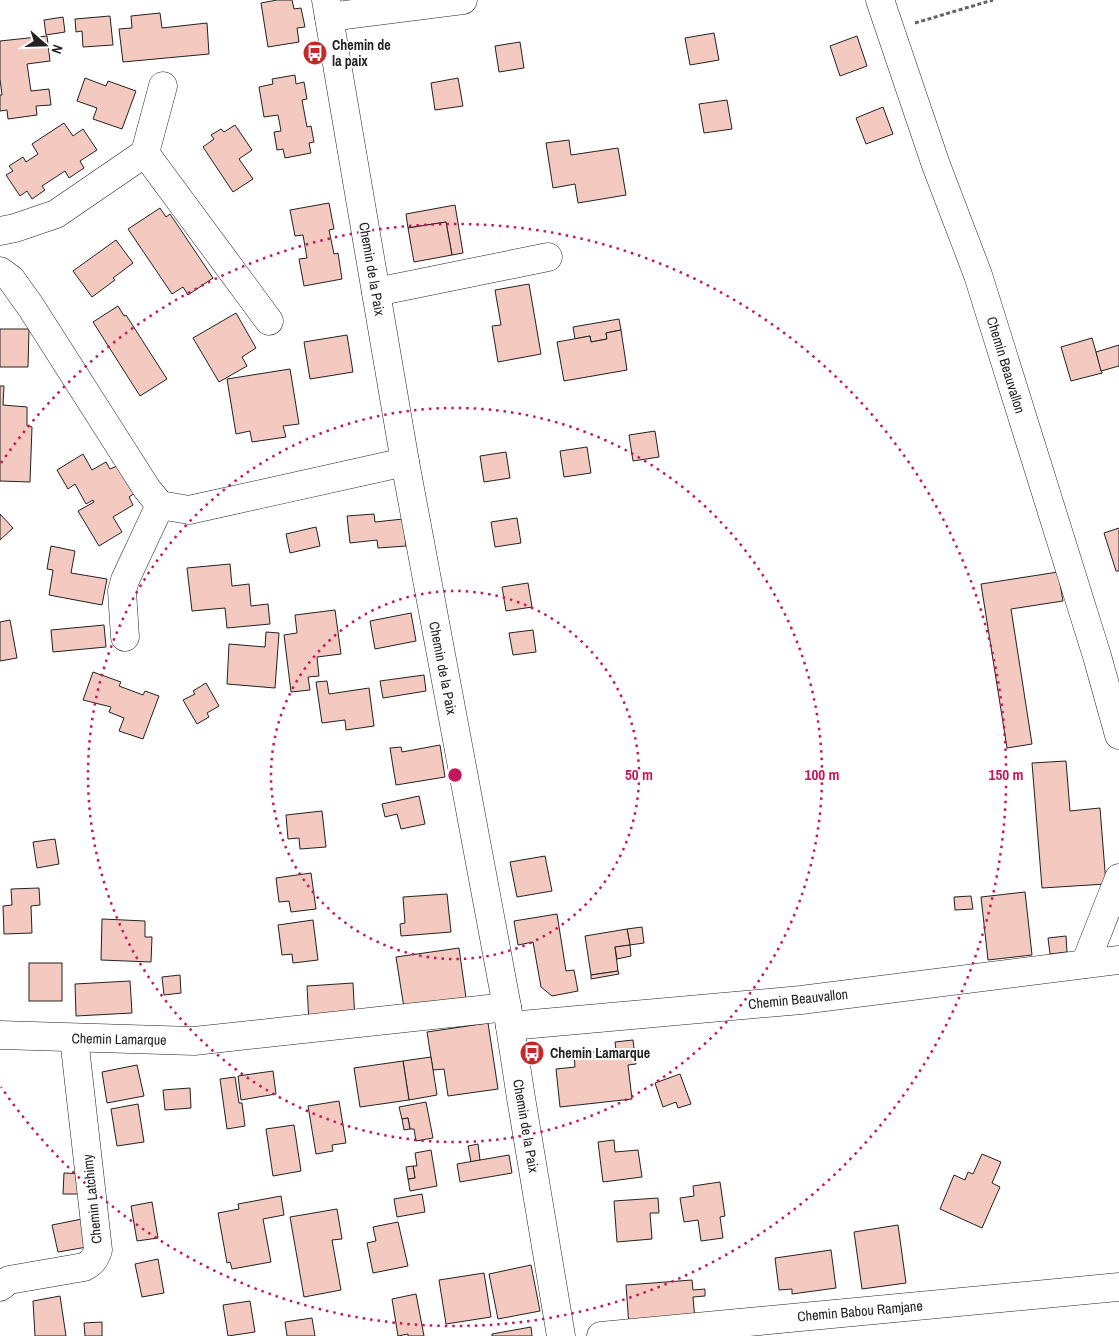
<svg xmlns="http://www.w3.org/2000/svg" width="1119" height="1336" viewBox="0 0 1119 1336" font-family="'Archivo Narrow',sans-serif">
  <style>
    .building { fill: #f3c9c0; stroke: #222 }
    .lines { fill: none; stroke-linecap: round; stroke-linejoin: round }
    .minor-casing { stroke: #222; stroke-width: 29 }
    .path { stroke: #646464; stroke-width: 3; stroke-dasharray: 4 2.5; stroke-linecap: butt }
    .minor { stroke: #fff; stroke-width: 28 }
    .ring { fill: none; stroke: #c2185b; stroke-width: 2.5; stroke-dasharray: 2.5 5 }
    .labels { text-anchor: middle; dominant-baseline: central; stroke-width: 4; stroke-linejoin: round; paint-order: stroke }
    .poi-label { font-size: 14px; font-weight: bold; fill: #222; stroke: #fff; text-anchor: start }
    .street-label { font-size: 14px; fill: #222; stroke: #fff }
    .centre { fill: #c2185b; stroke: #fff; stroke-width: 2.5 }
    .ring-label { font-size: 15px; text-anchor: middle; font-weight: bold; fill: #c2185b; stroke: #fff; stroke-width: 4; stroke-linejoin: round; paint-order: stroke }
  </style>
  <rect width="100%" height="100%" fill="#fff"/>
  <!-- building -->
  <g class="building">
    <path d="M277,0h15l2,9 7,-1 4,19 -8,1 2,14 -31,5 -7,-44z"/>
    <path d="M160,13l2,15 45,-5 2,31 -86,8 -4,-33 13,-1 -1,-12z"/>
    <path d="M110,16l3,29 -30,2 -1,-16 -6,1 -1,-13z"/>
    <path d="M63,17l2,15 -19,3 -2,-15z"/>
    <path d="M714,33l5,27 -29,5 -5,-27z"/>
    <path d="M47,36l3,25 -23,3 4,27 18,-2 2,16 -15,1 1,9 -29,4 -1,-9 -7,1v-16h2l-2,-16v-38z"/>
    <path d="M857,36l10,30 -27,10 -10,-30z"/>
    <path d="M520,42l4,26 -25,4 -4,-26z"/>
    <path d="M295,75l1,9 8,-2 3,17 -5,1 5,27 4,-1 3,16 -5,1 2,10 -26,5 -2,-9 -6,1 -3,-18 7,-1 -3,-16 -14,2 -5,-30 14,-3 -1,-5z"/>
    <path d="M85,78l21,8 2,-5 28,10 -14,38 -29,-10 4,-11 -20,-7z"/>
    <path d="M458,78l5,28 -28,4 -4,-27z"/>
    <path d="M727,100l5,29 -28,4 -5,-29z"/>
    <path d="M883,107l10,27 -27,10 -10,-26z"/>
    <path d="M64,123l9,13 10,-7 14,21 -17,11 4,7 -15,10 -4,-7 -23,15 3,4 -13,9 -5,-8 -7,5 -14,-21 7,-4 -4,-5 14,-9 3,5 12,-8 -6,-10z"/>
    <path d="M235,125l17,25 -13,9 14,20 -20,13 -30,-45 11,-8 -3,-4 10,-6 3,3z"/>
    <path d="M569,140l2,15 47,-7 8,47 -48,8 -3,-19 -22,4 -7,-45z"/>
    <path d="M329,203l5,26 -5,1 5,24 4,-1 4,26 -38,7 -5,-27 8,-1 -4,-23 -8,1 -5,-26z"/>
    <path d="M455,205l8,48 -11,2 -6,-33 -38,6 -2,-14z"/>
    <path d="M160,208l6,9 4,-3 43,64 -25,17 -5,-8 -11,7 -44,-65z"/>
    <path d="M446,222l6,33 -38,7 -6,-34z"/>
    <path d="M116,240l17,23 -20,15 2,2 -23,17 -19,-26z"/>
    <path d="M529,284l12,70 -43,8 -6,-36 9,-1 -6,-35z"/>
    <path d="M118,306l6,10 2,-1 41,64 -27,17 -47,-74z"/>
    <path d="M236,313l20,35 -14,9 5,9 -28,16 -26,-44z"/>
    <path d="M619,319l2,11 -15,3 1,6 -16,3 -1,-6 -15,3 -2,-12z"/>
    <path d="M0,329h29l-1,38h-28z"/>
    <path d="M621,330l6,40 -63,11 -7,-39 33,-6 1,6 16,-3 -1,-6z"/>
    <path d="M347,335l6,37 -43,7 -6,-37z"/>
    <path d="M1092,338l10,35 -31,8 -10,-34z"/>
    <path d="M1119,345v21l-18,5 -5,-19z"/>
    <path d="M290,369l9,55 -16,2 3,11 -34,5 -2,-11 -14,3 -9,-55z"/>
    <path d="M0,386h4l-1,19 24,2v19l5,1 -2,55 -30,-1z"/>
    <path d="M655,431l4,26 -26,4 -4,-26z"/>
    <path d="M587,447l4,26 -27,4 -4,-26z"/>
    <path d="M506,452l4,26 -26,4 -4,-26z"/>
    <path d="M83,454l9,16 14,-8 4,7 7,-3 18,27 -6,4 4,8 -20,12 9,15 -23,14 -21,-35 16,-9 -1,-2 -7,4 -11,-20 -7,5 -11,-19z"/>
    <path d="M0,514l13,14 -13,12z"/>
    <path d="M374,514l1,8 28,-3 3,27 -28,2 -1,-8 -27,3 -3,-27z"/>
    <path d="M517,518l4,25 -26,4 -4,-25z"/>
    <path d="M316,527l4,19 -30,7 -4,-19z"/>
    <path d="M1119,528v43h-3l-12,-38z"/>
    <path d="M51,546l24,5 -4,22 36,6 -5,26 -53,-10 4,-25 -6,-1z"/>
    <path d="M230,564l2,22 17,-2 2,22 17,-2 2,20 -43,4 -2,-20 -33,3 -5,-43z"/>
    <path d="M1058,572l5,29 -52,8 21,135 -25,4 -26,-164z"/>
    <path d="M528,583l4,24 -26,4 -4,-24z"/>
    <path d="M335,610l6,44 -24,3 2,19 -11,1 2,13 -19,2 -7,-57 13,-2 -2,-18z"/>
    <path d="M411,613l5,28 -41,8 -5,-28z"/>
    <path d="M10,620l7,38 -17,3v-39z"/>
    <path d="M104,625l2,22 -53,5 -2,-22z"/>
    <path d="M533,630l3,22 -23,3 -4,-22z"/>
    <path d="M266,632l13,1 -4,55 -48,-4 2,-40 36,3z"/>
    <path d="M93,672l28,10 -2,4 24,9 2,-4 14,5 -16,43 -24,-8 5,-13 -15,-6 2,-5 -28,-7z"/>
    <path d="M424,675l2,16 -43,7 -3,-17z"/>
    <path d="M327,681l2,13 40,-6 5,38 -28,4 -1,-10 -23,3 -6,-41z"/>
    <path d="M206,683l13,23 -12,7 2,4 -12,7 -14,-24 12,-6 -2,-3z"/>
    <path d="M440,745l5,32 -49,8 -6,-37 11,-1 1,5z"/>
    <path d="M1066,761l4,50 30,-3 6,76 -64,4 -10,-125z"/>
    <path d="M419,796l6,28 -24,5 -4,-15 -12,3 -3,-13z"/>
    <path d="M322,811l4,36 -26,2 -1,-11 -11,1 -2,-24z"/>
    <path d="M55,839l4,25 -22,4 -4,-26z"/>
    <path d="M545,856l7,35 -35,6 -7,-35z"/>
    <path d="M311,873l5,36 -25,3 -2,-11 -10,1 -3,-24z"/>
    <path d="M39,888l1,17 -9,1 1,27 -28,1 -1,-28 9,-1 -1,-16z"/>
    <path d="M1025,892l7,63 -44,5 -7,-63z"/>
    <path d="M447,894l4,38 -50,4 -1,-12 5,-1 -2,-26z"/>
    <path d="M971,896l2,13 -18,1 -1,-13z"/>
    <path d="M557,914l9,57 8,-1 4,21 -26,5 -11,-9 -8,-45 -15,3 -4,-24z"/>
    <path d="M102,919l43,2v16h7l-1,25 -50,-2z"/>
    <path d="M313,920l5,40 -25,3 -1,-9 -10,1 -4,-30z"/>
    <path d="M642,927l2,16 -14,2 -3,-16z"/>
    <path d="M627,929l3,16 -15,2 3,24 -27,4 -6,-39z"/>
    <path d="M1066,936l1,16 -17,2 -2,-16z"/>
    <path d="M630,945l1,11 -14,3 -2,-12z"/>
    <path d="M459,948l7,50 -62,10 -8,-51z"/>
    <rect x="29" y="963" width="33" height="38"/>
    <path d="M618,971l1,3 -28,5v-4z"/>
    <path d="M180,975l1,18 -17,2 -2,-18z"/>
    <path d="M130,981l2,32 -56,3 -1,-32z"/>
    <path d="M353,983l2,38 -46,2 -2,-37z"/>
    <path d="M488,1023l10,66 -50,7 -4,-27 -11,1 -6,-38z"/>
    <path d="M633,1040l3,24 -8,1 4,34 -72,8 -4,-38 19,-2 -1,-13 42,-4 -1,-8z"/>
    <path d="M431,1057l6,38 -28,5 -6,-39z"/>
    <path d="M403,1061l6,39 -49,7 -6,-39z"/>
    <path d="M137,1065l7,31 -37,7 -5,-31z"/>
    <path d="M273,1071l3,23 -35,6 -3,-24z"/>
    <path d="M680,1074l11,30 -13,4 -2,-6 -13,5 -8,-24z"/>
    <path d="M235,1077l4,26h3l3,23 -18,3 -7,-50z"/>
    <path d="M190,1088l1,20 -26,2 -2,-20z"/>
    <path d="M339,1101l7,42 -14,2 1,6 -17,3 -8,-48z"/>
    <path d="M426,1102l7,36 -17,3 -2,-12h-4l-2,-11 -6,1 -3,-12z"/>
    <path d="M138,1104l6,38 -27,4 -6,-37z"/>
    <path d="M408,1118l2,11 -6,1 -2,-11z"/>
    <path d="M294,1125l7,46 -28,5 -7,-47z"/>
    <path d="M614,1140l1,12 23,-2 4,27 -39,5 -5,-40z"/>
    <path d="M478,1144l2,16 -9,2 -3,-16z"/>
    <path d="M431,1150l6,36 -27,5 -2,-12 7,-1 -2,-12h4l-2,-13z"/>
    <path d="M982,1154l19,8 -9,21 8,4 -18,41 -42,-19 14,-34 11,5 3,-8 5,2z"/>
    <path d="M509,1155l3,18 -52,9 -3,-18z"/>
    <path d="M413,1166l2,12 -7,1 -2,-12z"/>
    <path d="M64,1173l22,1v20h-23z"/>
    <path d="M720,1182l5,34 -5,1 3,21 -22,3 -3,-21 -14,2 -4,-24 14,-2 -1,-10z"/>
    <path d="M422,1194l3,18 -28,5 -3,-18z"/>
    <path d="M281,1196l3,19 -21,4 8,43 -39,7 -2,-7 -3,1 -9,-50 21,-4 -1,-5z"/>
    <path d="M658,1198l1,15h-9l2,26 -35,3 -3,-41z"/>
    <path d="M152,1202l6,36 -21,3 -6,-35z"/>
    <path d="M337,1209l5,30 -10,1 9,50 -37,7 -14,-80z"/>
    <path d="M82,1219l5,28 -29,5 -6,-27z"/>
    <path d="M398,1222l10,44 -35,7 -6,-30 9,-2 -3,-14z"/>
    <path d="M898,1225l8,58 -44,6 -8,-57z"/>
    <path d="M831,1250l5,38 -44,6v-5l-13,1 -4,-32z"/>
    <path d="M158,1259l6,34 -22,4 -7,-33z"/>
    <path d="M531,1265l9,46 -42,8 -9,-45z"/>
    <path d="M484,1273l7,44 -45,7 -7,-44z"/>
    <path d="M692,1280l1,10 12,-1v7l-12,1 2,23 -66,6 -3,-41z"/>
    <path d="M416,1294l8,42h-16v-2l-10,2 -6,-37z"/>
    <path d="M60,1296l6,40h-31l-2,-35z"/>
    <path d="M250,1301l5,31 -27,4 -5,-31z"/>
    <path d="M312,1318l3,18h-28l-2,-14z"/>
    <path d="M102,1322v14h-17l-1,-13z"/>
    <path d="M531,1327l1,9h-40v-2z"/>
  </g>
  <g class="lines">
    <defs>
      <g id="minor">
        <path d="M326,0l79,462 102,545 14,91 40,238"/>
        <path d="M880,0l56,165 42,110 119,381 22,79"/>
        <path d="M329,17l134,-17"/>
        <path d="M145,153l124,168"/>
        <path d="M0,231l15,-3 41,-14 89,-61 18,-67"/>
        <path d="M0,271l11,8 20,28 116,182 13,16"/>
        <path d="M376,292l172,-35"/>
        <path d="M125,637l-3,-46 3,-11 35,-75 29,5 216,-48"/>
        <path d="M1085,964l34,-86"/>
        <path d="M510,1026l291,-26 318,-40"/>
        <path d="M0,1035l194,6 313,-34"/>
        <path d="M0,1287l9,-7 75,-13c8,-4 11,-8 14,-17l-24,-212"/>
        <path d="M601,1336l518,-49"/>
      </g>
    </defs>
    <!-- minor casing -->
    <use href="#minor" class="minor-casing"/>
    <!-- path -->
    <path class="path" d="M915,23l78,-23"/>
    <!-- minor -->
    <use href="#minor" class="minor"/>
  </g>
  <!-- distance rings -->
  <g class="ring">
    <circle cx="455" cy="775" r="184"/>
    <circle cx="455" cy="775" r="367"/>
    <path d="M1 463A551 551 0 1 1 1 1087"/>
  </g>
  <!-- icons -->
  <defs>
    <symbol id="bus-disc" viewBox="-11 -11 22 22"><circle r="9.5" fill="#c62828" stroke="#fff"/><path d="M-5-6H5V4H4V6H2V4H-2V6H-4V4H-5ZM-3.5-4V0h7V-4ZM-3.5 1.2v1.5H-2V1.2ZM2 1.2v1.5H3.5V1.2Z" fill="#fff"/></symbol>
  </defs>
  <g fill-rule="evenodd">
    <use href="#bus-disc" x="301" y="39" width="28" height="28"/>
    <use href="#bus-disc" x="518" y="1039" width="28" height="28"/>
  </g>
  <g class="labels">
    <!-- poi labels -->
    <g class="poi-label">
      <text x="332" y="45">Chemin de<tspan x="332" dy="16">la paix</tspan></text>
      <text x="550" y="1053">Chemin Lamarque</text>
    </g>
    <!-- street labels -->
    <g class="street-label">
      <text transform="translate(372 269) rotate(80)">Chemin de la Paix</text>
      <text transform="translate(1006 365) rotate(73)">Chemin Beauvallon</text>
      <text transform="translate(443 668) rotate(79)">Chemin de la Paix</text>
      <text transform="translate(798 999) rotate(-6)">Chemin Beauvallon</text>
      <text transform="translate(119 1039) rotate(1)">Chemin Lamarque</text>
      <text transform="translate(526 1126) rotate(80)">Chemin de la Paix</text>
      <text transform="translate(92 1199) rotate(-96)">Chemin Latchimy</text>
      <text transform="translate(860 1311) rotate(-5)">Chemin Babou Ramjane</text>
    </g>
  </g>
  <circle cx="455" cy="775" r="8" class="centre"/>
  <g class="ring-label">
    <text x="639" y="780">50 m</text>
    <text x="822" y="780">100 m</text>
    <text x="1006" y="780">150 m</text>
  </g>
  <!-- north arrow -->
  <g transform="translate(45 45) rotate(110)" stroke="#ffffff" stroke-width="4" paint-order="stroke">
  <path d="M0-4L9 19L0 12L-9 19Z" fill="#222222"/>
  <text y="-8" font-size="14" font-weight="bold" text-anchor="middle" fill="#222222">N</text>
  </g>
</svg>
